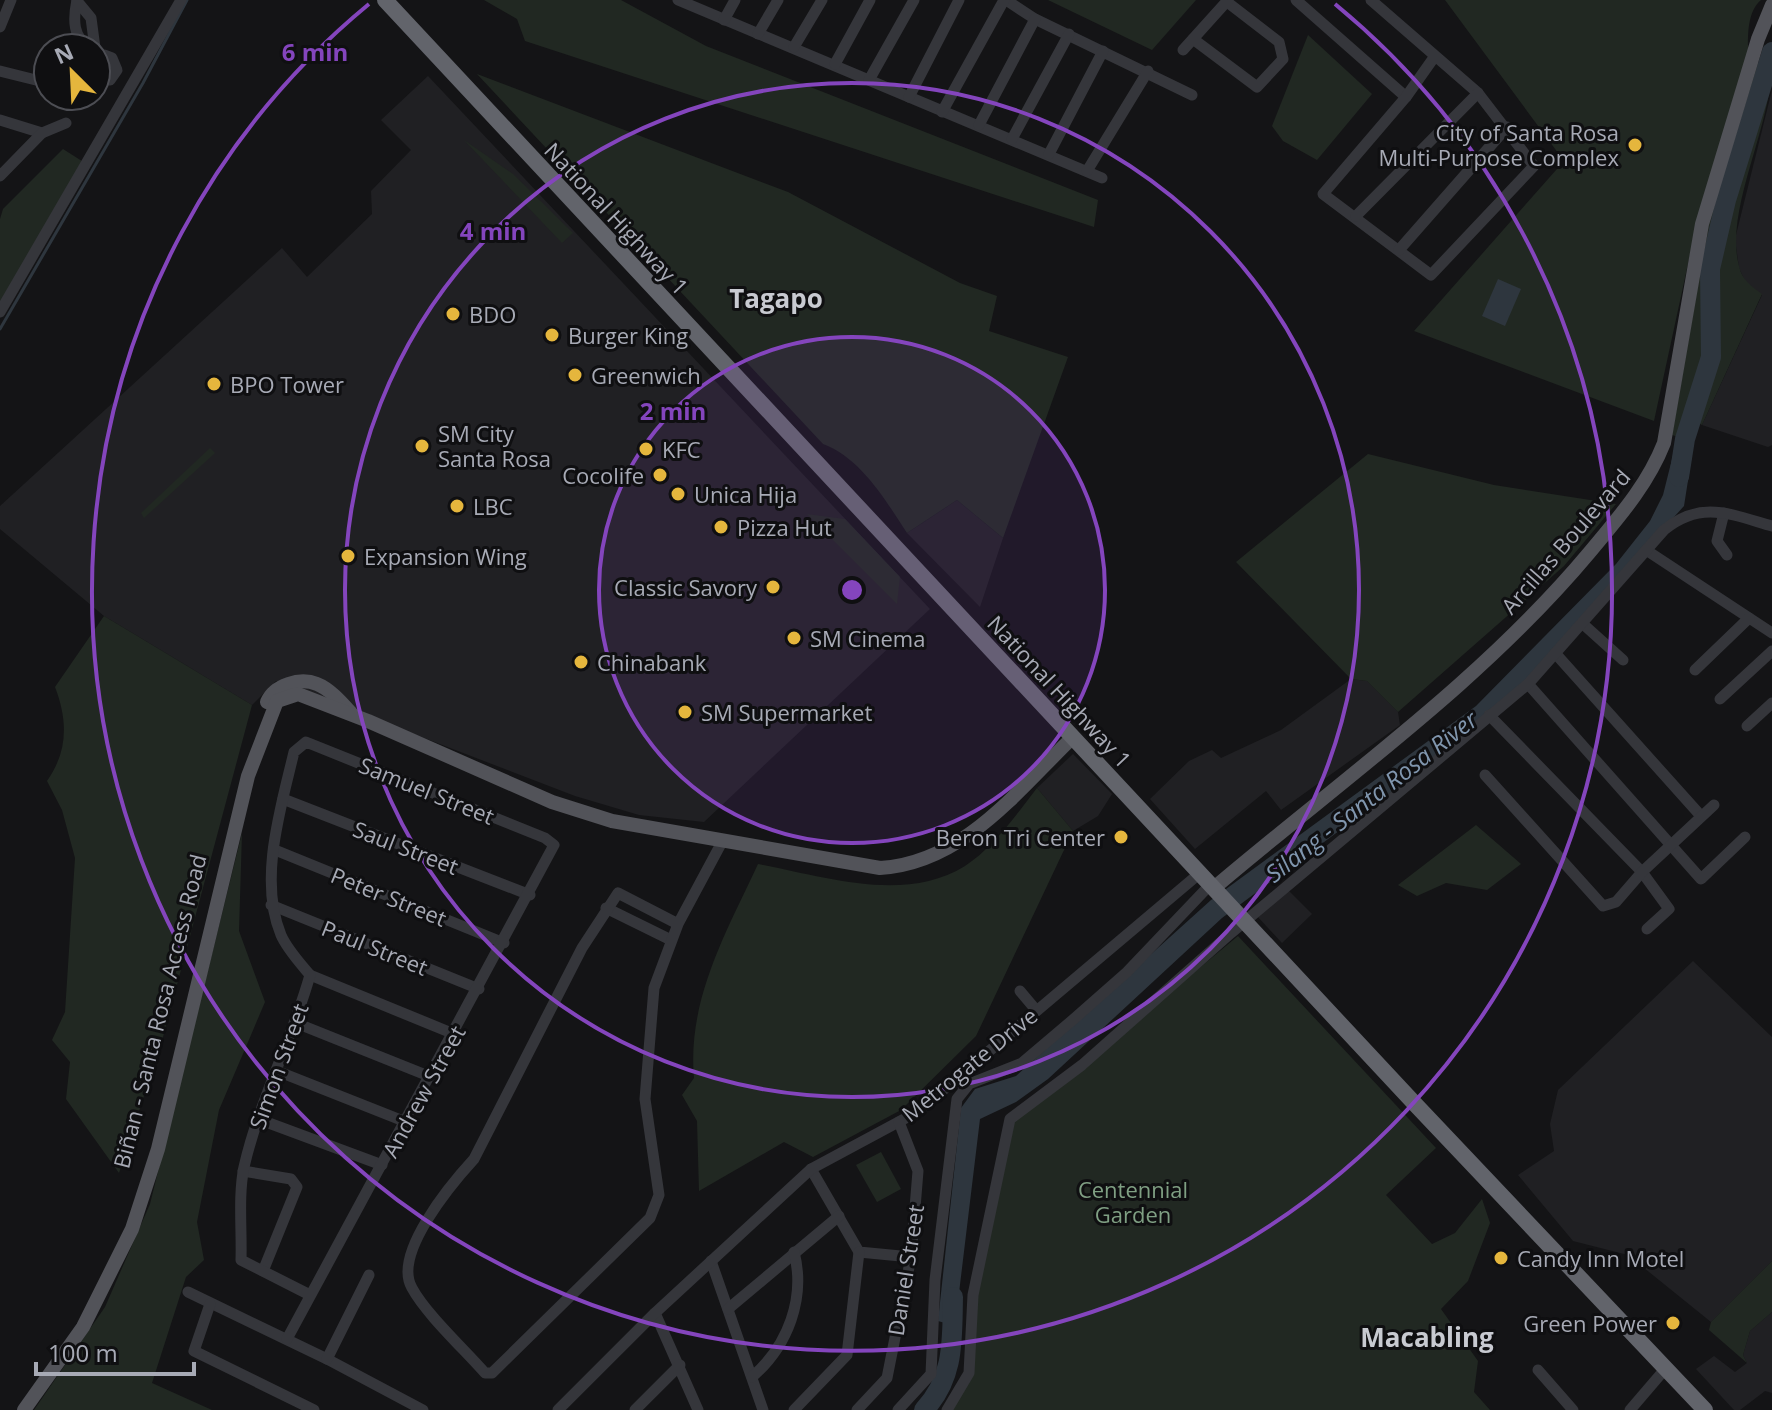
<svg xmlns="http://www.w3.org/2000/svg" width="1772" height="1410" viewBox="0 0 1772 1410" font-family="'Open Sans',sans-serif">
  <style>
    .built { fill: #202023 }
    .green { fill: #212822 }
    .water { fill: #2e363e }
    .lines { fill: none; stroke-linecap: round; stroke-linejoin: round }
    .stream { stroke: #2e363e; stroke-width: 3 }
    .river { stroke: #2e363e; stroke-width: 20 }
    .minor { stroke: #35363b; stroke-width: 11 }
    .major { stroke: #525359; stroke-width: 14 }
    .highway { stroke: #62646b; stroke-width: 16 }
    .ring { fill: none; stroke: #8445bd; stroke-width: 4 }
    .poi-dot { fill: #e5b63d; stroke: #0f0f11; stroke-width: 3 }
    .labels { text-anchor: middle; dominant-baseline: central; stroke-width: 6; stroke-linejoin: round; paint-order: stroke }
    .poi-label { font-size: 22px; fill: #a7aab5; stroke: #0f0f11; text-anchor: start }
    .street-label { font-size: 22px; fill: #a7aab5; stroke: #0f0f11 }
    .park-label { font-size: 22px; fill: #7f9f83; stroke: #0f0f11 }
    .water-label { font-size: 24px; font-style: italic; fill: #8096ae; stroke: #0f0f11 }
    .quarter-label { font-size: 26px; font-weight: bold; fill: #c8cad1; stroke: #0f0f11 }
    .centre { fill: #8445bd; stroke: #0f0f11; stroke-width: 4 }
    .ring-label { font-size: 24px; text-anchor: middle; font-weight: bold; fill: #8445bd; stroke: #0f0f11; stroke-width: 6; stroke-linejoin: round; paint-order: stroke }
  </style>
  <rect width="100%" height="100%" fill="#141416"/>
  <!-- built -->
  <g class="built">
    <path d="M428,76l502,533 -226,213 -65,-7 -64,-19 -299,-115 -24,24 -148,-89 -104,-87v-23l282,-258 25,29 65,-63 -1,-23 40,-41 -30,-30z"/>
    <path d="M1772,90v355l-4,2 -66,-22 60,-130 -16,-12 -7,-15 -4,-29z"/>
    <path d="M957,500l46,38 -23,69 -73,-74z"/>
    <path d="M1351,679l16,2 31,31 2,13 -119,85 -15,-19 -71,58 -45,-50 39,-38 23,-11 9,8 60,-28z"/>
    <path d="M1073,754l39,40 -14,22 -25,15 -36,-43z"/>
    <path d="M1288,890l24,24 -30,29 -26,-28z"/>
    <path d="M1693,961l79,76v224l-61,61 -83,-67 -55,-14 -55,-66 36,-24 -4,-27 8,-34z"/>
    <path d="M1772,1312v81l-7,-2 -25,19h-6l-38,-41 18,-13 21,16 12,-9 -4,-8 7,-24z"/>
  </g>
  <!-- green -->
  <g class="green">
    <path d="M484,0h137l85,46 392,154 -4,27 -569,-186 -8,-22z"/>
    <path d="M1048,0h148l-44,50z"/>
    <path d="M1445,0h316c-14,12 -13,35 -13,52l-49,161 -45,208 -240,-90 150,-170z"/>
    <path d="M1308,35l64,59 -55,66 -34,-19 -11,-15z"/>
    <path d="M1755,63h17c0,64 -48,146 -33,203 3,14 12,20 23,28l-60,131 -9,-6 -8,20 -13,-4 39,-225z"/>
    <path d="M477,74l311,118 172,91 37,13 -8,35 79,26 -65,181 -46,-38 -50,33c-21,-32 -46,-75 -84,-89z"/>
    <path d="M464,140l49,34 60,59 -11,10z"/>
    <path d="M63,149l22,14 -85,145v-89l3,-10z"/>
    <path d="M210,448l5,5 -71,65 -3,-5z"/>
    <path d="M1368,454l126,31 122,19 -52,62 -166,146 -31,-31 -16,-2 -115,-117z"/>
    <path d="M807,514l38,5 55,58 -3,27z"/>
    <path d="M104,616l148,89 -89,332 -44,136 -53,-74 4,-37 -18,-22 13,-28 10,-154 -13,-48 -15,-29c21,-30 21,-60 8,-94z"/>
    <path d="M1037,788l36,43 -97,205 -75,74 -88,47 -29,-15 -85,49 -2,-70 -15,-26 12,-17c-7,-78 32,-145 64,-214 65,12 146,40 207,2 28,-18 52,-52 72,-78z"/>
    <path d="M1476,825l45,39 -34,26 -41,-7 -29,13 -19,-11z"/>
    <path d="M242,833l-3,98 26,71 -46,108 -22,112 7,38 -18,17 -34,106 60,27h-178l71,-103 45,-103z"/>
    <path d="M1238,936l198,212 -50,47 46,49 23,-11 27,-34 8,24 -22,58 -27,28 37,52 -4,31 16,18h-539l20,-37 -1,-79 40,-169z"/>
    <path d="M881,1152l20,37 -24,13 -21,-37z"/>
    <path d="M1772,1261v51l-22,19 -7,24 4,8 -38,-33 2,-8z"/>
  </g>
  <!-- water -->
  <g class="water">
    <path d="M1498,279l23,10 -16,37 -23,-10z"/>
    <path d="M1674,451l18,4 -8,51 -152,168 -87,78 -223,166 -174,161 -32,23 -36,17 -25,207 -17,-5 23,-213 14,-19 41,-13 195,-176 265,-194 140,-142 34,-43 13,-26z"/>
  </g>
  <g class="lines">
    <!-- stream -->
    <path class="stream" d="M0,329l143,-246 44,-83"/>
    <!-- river -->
    <g class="river">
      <path d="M1679,477l6,-38 26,-82 -1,-88 16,-69 46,-148"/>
      <path d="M924,1410c31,-33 28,-71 29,-113"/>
    </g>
    <!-- minor -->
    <g class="minor">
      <path d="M77,0c-4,19 -5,39 15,48"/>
      <path d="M678,0l424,178"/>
      <path d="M1006,0l29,19 157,76"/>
      <path d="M1296,0l110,97"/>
      <path d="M1371,0l107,93 56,73 -103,109 -108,-81 83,-97 29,-41"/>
      <path d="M77,1l14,17 4,30"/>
      <path d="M724,20l11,-20"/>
      <path d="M0,27l11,-27"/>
      <path d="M758,34l20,-34"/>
      <path d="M1193,39l64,48 26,-28 -4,-17 -52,-40"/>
      <path d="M794,47l28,-47"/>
      <path d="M1183,50l45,-50"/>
      <path d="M96,58l8,-3 8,3 5,12 -7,10 -14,-2"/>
      <path d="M835,64l35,-64"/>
      <path d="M0,71l48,12"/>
      <path d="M869,80l45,-80"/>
      <path d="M909,97l50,-97"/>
      <path d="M942,112l62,-112"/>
      <path d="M0,120l42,13"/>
      <path d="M979,125l56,-106"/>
      <path d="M1012,139l57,-105"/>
      <path d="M1049,154l54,-103"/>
      <path d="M1087,171l61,-100"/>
      <path d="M0,176l42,-43 24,-10"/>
      <path d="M1356,216l122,-123"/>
      <path d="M1399,250l108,-123"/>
      <path d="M0,312l181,-312"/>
      <path d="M1724,513l-7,28 10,14"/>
      <path d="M1646,550l126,83"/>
      <path d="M1583,624l40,36"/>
      <path d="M1555,653l146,163"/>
      <path d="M1695,670l54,-52"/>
      <path d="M1528,684l173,195 44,-42"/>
      <path d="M1720,699l52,-48"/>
      <path d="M1489,715l153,157 27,37 -22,20"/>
      <path d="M1747,726l25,-23"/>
      <path d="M1485,775l118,131 13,-4 26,-30 72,-67"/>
      <path d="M283,799l247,96"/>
      <path d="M275,850l229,93"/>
      <path d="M271,905l208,84"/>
      <path d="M606,908l65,32"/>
      <path d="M678,924l-60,-31 -36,55 -108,211c-22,24 -82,95 -62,129 14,26 53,62 73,85h7l158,-155 9,-23 -14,-96 9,-111 24,-64 44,-82"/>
      <path d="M310,975l144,59"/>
      <path d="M1020,991l16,19"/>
      <path d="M296,1023l135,54"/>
      <path d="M277,1071l129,51"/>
      <path d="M258,1119l124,46"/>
      <path d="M811,1169l48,83 52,5"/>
      <path d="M243,1171l48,8 6,8 -34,84"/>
      <path d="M711,1261l52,149"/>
      <path d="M188,1292l139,67 96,51"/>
      <path d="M210,1304l-16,47 120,59"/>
      <path d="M728,1309l111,-93"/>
      <path d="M655,1313l43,97"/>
      <path d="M287,1339l267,-494 -9,-7 -239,-96 -12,10c-13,55 -36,128 -13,183 6,14 19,28 29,40 -18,65 -51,126 -66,192 -6,29 -2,63 -3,93l69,35"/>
      <path d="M327,1359l42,-84"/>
      <path d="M1538,1370l35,40"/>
      <path d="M752,1377c36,-31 54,-79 42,-125"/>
      <path d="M558,1410l97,-97 156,-144 106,-57 283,-239"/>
      <path d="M635,1410l45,-45"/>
      <path d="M794,1410l53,-55 12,-103"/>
      <path d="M857,1410l30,-32 24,-121 7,-86 -19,-49"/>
      <path d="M898,1410l33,-36 4,-94 22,-181 12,-15 53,-21 53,-45 52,-46 80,-84h7"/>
      <path d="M947,1410l22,-37 4,-78 37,-176 72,-54 149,-132 297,-249 136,-154c37,-30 66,-16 108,-4"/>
      <path d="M1630,1410l36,-42"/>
    </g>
    <!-- major -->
    <g class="major">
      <path d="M267,702c7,-17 33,-25 50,-18 13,5 25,19 34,29"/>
      <path d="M1214,888c127,-108 267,-206 375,-335 29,-35 58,-67 75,-110l38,-219 56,-185 14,-34"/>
      <path d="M24,1410l59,-83 49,-98 26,-80 90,-373 29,-75 21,-7 70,27 184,81 60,19 268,47c83,-5 137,-77 193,-131"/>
    </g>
    <!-- highway -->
    <path class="highway" d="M385,0l1030,1104 290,306"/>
  </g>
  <!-- distance rings -->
  <circle cx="852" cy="590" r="253" fill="#8445bd" fill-opacity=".12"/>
  <g class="ring">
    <circle cx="852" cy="590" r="253"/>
    <circle cx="852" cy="590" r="507"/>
    <path d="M1335 4A760 760 0 1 1 369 4"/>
  </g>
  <!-- markers -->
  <g class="poi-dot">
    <circle cx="1635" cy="145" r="8"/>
    <circle cx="453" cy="314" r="8"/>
    <circle cx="552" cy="335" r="8"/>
    <circle cx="575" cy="375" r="8"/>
    <circle cx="214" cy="384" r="8"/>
    <circle cx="422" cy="446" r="8"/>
    <circle cx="646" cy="449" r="8"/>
    <circle cx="660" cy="475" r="8"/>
    <circle cx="678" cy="494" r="8"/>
    <circle cx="457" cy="506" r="8"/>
    <circle cx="721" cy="527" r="8"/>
    <circle cx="348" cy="556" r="8"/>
    <circle cx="773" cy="587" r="8"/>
    <circle cx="794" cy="638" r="8"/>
    <circle cx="581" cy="662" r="8"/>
    <circle cx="685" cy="712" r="8"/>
    <circle cx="1121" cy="837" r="8"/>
    <circle cx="1501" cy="1258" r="8"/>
    <circle cx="1673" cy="1323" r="8"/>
  </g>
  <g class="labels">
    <!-- poi labels -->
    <g class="poi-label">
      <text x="1619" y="132" text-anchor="end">City of Santa Rosa<tspan x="1619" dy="25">Multi-Purpose Complex</tspan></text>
      <text x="469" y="314">BDO</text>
      <text x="568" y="335">Burger King</text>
      <text x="591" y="375">Greenwich</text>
      <text x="230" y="384">BPO Tower</text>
      <text x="438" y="433">SM City<tspan x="438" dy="25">Santa Rosa</tspan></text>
      <text x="662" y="449">KFC</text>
      <text x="644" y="475" text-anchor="end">Cocolife</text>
      <text x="694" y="494">Unica Hija</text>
      <text x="473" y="506">LBC</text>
      <text x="737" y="527">Pizza Hut</text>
      <text x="364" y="556">Expansion Wing</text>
      <text x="757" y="587" text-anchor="end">Classic Savory</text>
      <text x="810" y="638">SM Cinema</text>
      <text x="597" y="662">Chinabank</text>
      <text x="701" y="712">SM Supermarket</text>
      <text x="1105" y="837" text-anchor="end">Beron Tri Center</text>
      <text x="1517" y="1258">Candy Inn Motel</text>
      <text x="1657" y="1323" text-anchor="end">Green Power</text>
    </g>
    <!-- street labels -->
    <g class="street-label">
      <text transform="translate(617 218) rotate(47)">National Highway 1</text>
      <text transform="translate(1565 541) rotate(-49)">Arcillas Boulevard</text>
      <text transform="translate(1060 691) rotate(47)">National Highway 1</text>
      <text transform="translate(427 790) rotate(22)">Samuel Street</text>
      <text transform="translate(406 847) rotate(21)">Saul Street</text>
      <text transform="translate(389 896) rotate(22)">Peter Street</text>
      <text transform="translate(375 947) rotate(22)">Paul Street</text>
      <text transform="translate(159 1011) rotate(-76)">Biñan - Santa Rosa Access Road</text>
      <text transform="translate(969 1064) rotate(-39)">Metrogate Drive</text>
      <text transform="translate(278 1066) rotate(-70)">Simon Street</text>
      <text transform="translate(423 1091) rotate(-61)">Andrew Street</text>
      <text transform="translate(905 1270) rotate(-81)">Daniel Street</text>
    </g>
    <!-- park labels -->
    <g class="park-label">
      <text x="1133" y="1189">Centennial<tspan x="1133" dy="25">Garden</tspan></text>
    </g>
    <!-- water labels -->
    <g class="water-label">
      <text transform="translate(1371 796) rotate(-38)">Silang - Santa Rosa River</text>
    </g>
    <!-- quarter labels -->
    <g class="quarter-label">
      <text x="776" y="298">Tagapo</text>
      <text x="1427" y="1337">Macabling</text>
    </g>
  </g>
  <circle cx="852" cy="590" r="12" class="centre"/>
  <g class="ring-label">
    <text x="315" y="61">6 min</text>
    <text x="493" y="240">4 min</text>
    <text x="673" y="420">2 min</text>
  </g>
  <!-- north arrow -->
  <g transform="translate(72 72) rotate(336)"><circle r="38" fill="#0f0f11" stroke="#4c4d53" stroke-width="2"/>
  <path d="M0-6L14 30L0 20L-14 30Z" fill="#e5b63d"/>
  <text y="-12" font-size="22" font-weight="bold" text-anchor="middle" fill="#a7aab5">N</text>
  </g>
  <!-- scale -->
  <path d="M36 1362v12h158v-12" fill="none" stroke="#a7aab5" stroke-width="4"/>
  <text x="48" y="1362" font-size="24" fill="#a7aab5" stroke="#0f0f11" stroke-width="6" paint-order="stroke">100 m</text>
</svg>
